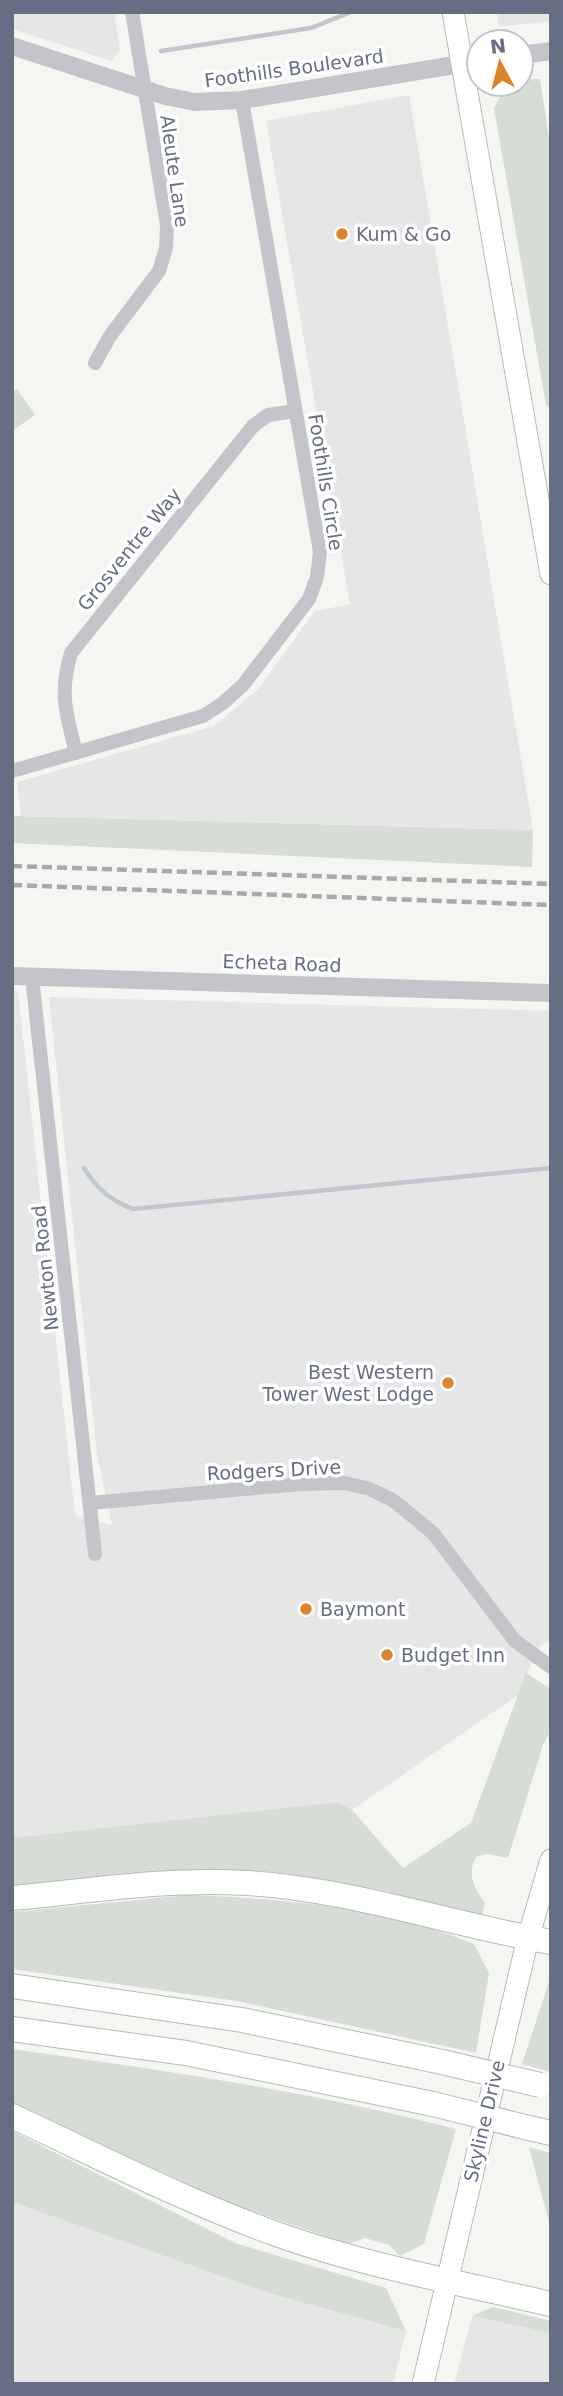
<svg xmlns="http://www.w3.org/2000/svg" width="563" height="2396" viewBox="0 0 563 2396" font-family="'DejaVu Sans',sans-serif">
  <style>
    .built { fill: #e6e6e6 }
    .green { fill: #d5ddd4 }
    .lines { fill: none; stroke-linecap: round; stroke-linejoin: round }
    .stream { stroke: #c1c7ce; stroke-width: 4.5 }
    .primary-casing { stroke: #b9babf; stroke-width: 23 }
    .motorway-casing { stroke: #b8b9bd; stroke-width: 26 }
    .minor { stroke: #c4c5ca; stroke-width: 14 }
    .tertiary { stroke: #c4c5ca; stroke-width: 18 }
    .primary { stroke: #fff; stroke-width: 21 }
    .motorway { stroke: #fff; stroke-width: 24 }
    .rail { stroke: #a6a9b0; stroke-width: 4.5; stroke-dasharray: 10 5; stroke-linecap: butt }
    .motorway-bridge-casing { stroke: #b8b9bd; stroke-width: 26; stroke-linecap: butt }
    .motorway-bridge { stroke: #fff; stroke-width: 24 }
    .poi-dot { fill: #de832a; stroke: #fff; stroke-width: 2.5 }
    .labels { text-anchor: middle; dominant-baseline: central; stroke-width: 7; stroke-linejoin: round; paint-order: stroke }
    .street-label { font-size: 19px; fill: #666e83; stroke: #fff }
    .poi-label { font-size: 19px; fill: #666e83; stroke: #fff; text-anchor: start }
  </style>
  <rect width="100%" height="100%" fill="#f5f6f2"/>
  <!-- built -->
  <g class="built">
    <path d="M12,12h102l6,38 -9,11 -99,-32z"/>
    <path d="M497,12h54v9l-52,6z"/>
    <path d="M409,95l124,735 -512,-14 -4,-34 197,-56 44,-37 57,-78 35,-7 -84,-483z"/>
    <path d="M12,991h6l57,524 37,10 -15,-70 -48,-458 502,14v628l-13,9 -20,47 -166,115 -14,-8 -326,36z"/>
    <path d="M12,2202l260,92 134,37 -13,53h-381z"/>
    <path d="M472,2316l79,17v51h-97z"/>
  </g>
  <!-- green -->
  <g class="green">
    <path d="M528,79h12l11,73v256l-5,-3 -52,-297 8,-15z"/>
    <path d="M17,389l18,26 -23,16v-39z"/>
    <path d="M12,816l521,14 -1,37 -520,-24z"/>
    <path d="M526,1673l25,16v41l-8,15 -35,113 -21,-4 -11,3c-10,18 -1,31 9,46l-4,14 -104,-28 -132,-13 -233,16v-54l326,-36 14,8 51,58 68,-45z"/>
    <path d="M189,1895c96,4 195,12 285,49l15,29 -13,80 -239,-52 -225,-32v-57z"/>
    <path d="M551,1976v96l-29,-8z"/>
    <path d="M12,2049c149,21 298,42 444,80l-32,115 -24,12 -11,-11 -24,-7 -16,6 -118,-40 -219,-100z"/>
    <path d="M12,2131l223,112 151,45 20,43 -134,-37 -260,-92z"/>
    <path d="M529,2147l22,6v77z"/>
    <path d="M493,2307l58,14v12l-79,-17z"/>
  </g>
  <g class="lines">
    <!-- stream -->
    <g class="stream">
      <path d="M161,51l150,-23 40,-16"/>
      <path d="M84,1168c13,21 26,32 49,41l418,-41"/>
    </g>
    <defs>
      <g id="primary">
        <path d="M453,12l98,562"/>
        <path d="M423,2384l105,-446 23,-78"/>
      </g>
      <g id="motorway">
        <path d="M12,1898c77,-7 157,-20 235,-15 103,6 202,41 304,59"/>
        <path d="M12,1986l230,34 200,42"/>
        <path d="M12,2029l174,24 247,51"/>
        <path d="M12,2116c88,41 175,86 267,119 88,31 181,48 272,69"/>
        <path d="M529,2128l22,5"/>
      </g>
    </defs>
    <!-- primary casing -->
    <use href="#primary" class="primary-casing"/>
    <!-- motorway casing -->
    <use href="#motorway" class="motorway-casing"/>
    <!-- minor -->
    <g class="minor">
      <path d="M95,363l15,-27 49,-65 7,-23 1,-23 -35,-213"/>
      <path d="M76,753c-10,-41 -17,-59 -5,-100l182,-227 15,-11 27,-4"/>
      <path d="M12,771l191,-55 20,-13 20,-18 66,-86 8,-22 3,-25 -78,-452"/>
      <path d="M32,977l63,577"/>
      <path d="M90,1503l211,-19 44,-1 25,6 24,12 39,32 82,108 36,26"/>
    </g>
    <!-- tertiary -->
    <g class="tertiary">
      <path d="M12,46l153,50 30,6 47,-2 237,-39"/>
      <path d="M521,55l30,-4"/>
      <path d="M12,976l539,17"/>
    </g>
    <!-- primary -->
    <use href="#primary" class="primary"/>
    <!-- motorway -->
    <use href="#motorway" class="motorway"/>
    <!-- rail -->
    <g class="rail">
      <path d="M12,866l539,18"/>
      <path d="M12,885l539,20"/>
    </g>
    <defs>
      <g id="motorway-bridge">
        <path d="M442,2062l98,23"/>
        <path d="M433,2104l96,24"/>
      </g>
    </defs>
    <!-- motorway-bridge casing -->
    <use href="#motorway-bridge" class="motorway-bridge-casing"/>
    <!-- motorway-bridge -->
    <use href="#motorway-bridge" class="motorway-bridge"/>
  </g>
  <!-- markers -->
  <g class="poi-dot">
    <circle cx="342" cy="234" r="7"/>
    <circle cx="448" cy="1383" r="7"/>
    <circle cx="306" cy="1609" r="7"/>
    <circle cx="387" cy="1655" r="7"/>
  </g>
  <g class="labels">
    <!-- street labels -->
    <g class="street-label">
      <text transform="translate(294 68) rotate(-8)">Foothills Boulevard</text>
      <text transform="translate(175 171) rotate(82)">Aleute Lane</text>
      <text transform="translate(326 482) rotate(81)">Foothills Circle</text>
      <text transform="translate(129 549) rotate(-51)">Grosventre Way</text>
      <text transform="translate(282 963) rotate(2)">Echeta Road</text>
      <text transform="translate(45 1268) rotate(-96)">Newton Road</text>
      <text transform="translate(274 1470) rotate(-3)">Rodgers Drive</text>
      <text transform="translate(484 2121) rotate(-77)">Skyline Drive</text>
    </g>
    <!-- poi labels -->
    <g class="poi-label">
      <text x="356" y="234">Kum &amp; Go</text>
      <text x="434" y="1372" text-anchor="end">Best Western<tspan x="434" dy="22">Tower West Lodge</tspan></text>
      <text x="320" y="1609">Baymont</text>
      <text x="401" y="1655">Budget Inn</text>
    </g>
  </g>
  <!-- border -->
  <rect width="563" height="2396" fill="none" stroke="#666e83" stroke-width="28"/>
  <!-- north arrow -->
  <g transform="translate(500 63) rotate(353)"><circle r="33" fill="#ffffff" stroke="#c2c5cd" stroke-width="2"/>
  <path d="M0-5L12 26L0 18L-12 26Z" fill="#de832a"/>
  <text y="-10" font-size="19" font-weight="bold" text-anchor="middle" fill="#666e83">N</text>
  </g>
</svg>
